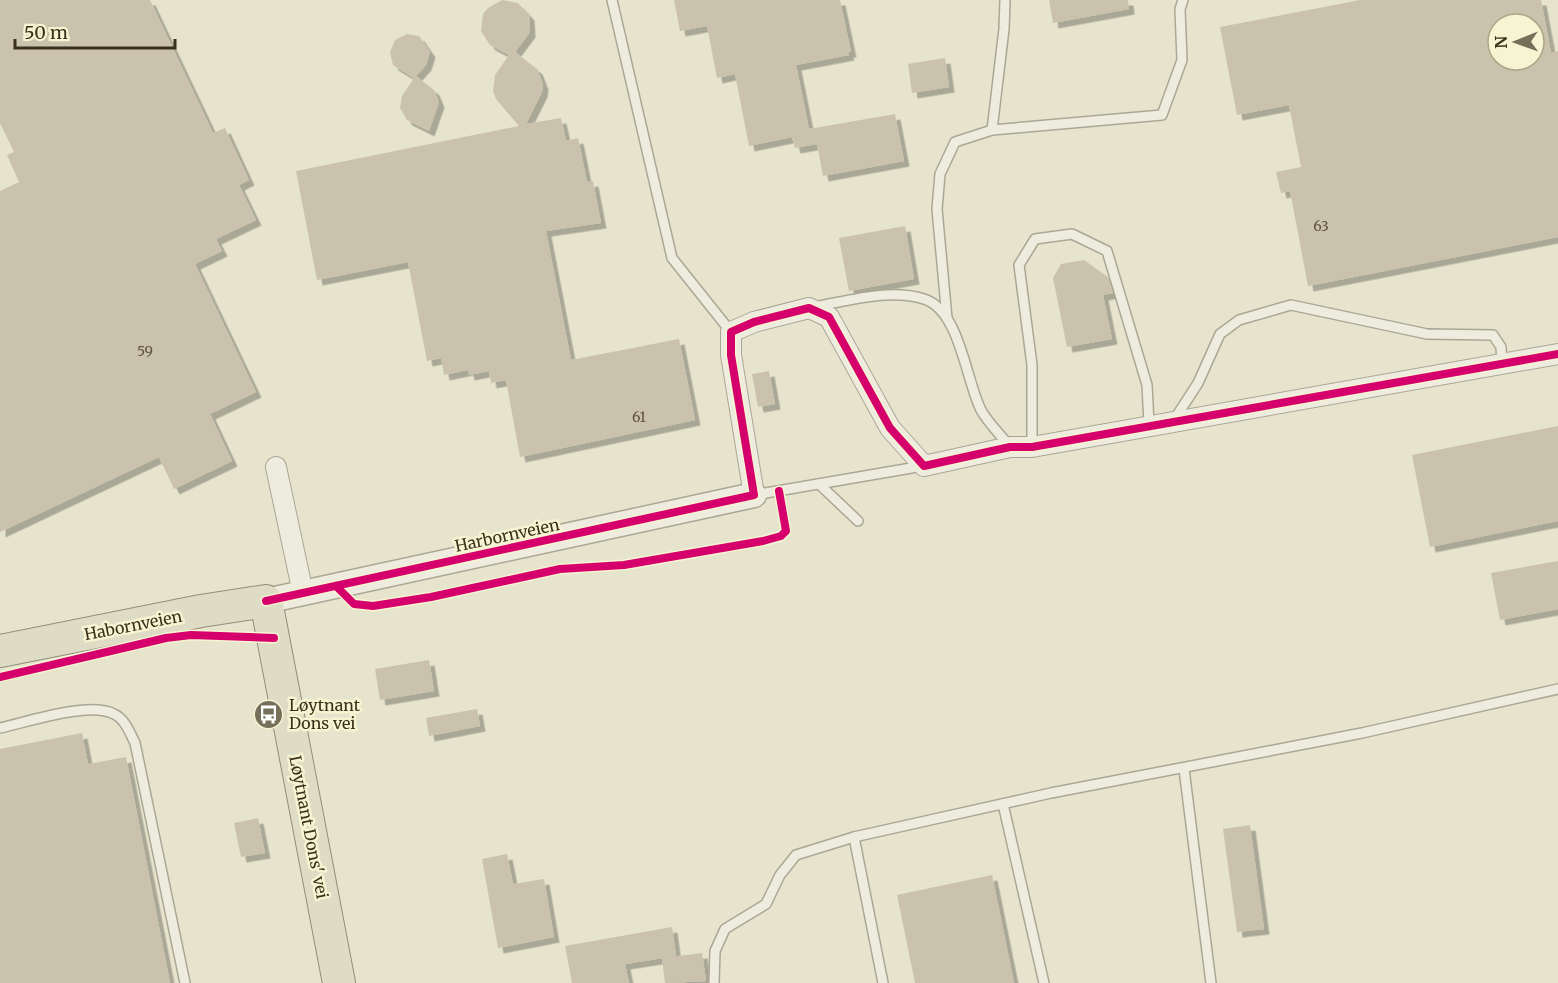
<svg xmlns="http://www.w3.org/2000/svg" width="1558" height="983" viewBox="0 0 1558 983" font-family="Merriweather,serif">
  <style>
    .building { fill: #cac2ac; fill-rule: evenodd; filter: url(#shadow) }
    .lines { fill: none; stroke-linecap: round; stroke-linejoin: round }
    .service-casing { stroke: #aba795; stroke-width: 12 }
    .minor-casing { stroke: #aba795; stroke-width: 22 }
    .tertiary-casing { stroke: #aba795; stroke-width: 27 }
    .trunk-casing { stroke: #908d7c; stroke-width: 34 }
    .service { stroke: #eeecde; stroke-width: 9 }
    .minor { stroke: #eeecde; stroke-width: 20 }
    .tertiary { stroke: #eeecde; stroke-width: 24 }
    .trunk { stroke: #dfdcc6; stroke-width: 32 }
    .cycleway-casing { stroke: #f7f4d1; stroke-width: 11 }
    .cycleway { stroke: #d6006c; stroke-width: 8 }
    .labels { text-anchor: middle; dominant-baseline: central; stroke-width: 5; stroke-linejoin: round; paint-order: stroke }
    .number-label { font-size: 14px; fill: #5e5440 }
    .street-label { font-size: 16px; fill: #3a301c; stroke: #f7f4d1 }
    .poi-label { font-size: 16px; fill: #3a301c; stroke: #f7f4d1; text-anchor: start }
  </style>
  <defs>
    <filter id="shadow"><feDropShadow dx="5.5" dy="5.5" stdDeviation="0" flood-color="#0004"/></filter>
  </defs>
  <rect width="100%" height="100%" fill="#e6e4cc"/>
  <!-- building -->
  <g class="building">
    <path d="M0,0h150l63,133 12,-5 24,52 -10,5 17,35 -40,19 6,12 -27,13 61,128 -46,22 22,47 -58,28 -15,-32 -159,75v-341l19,-9 -12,-27 7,-3 -14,-29z"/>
    <path d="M502,0l16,3 11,12 1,17 -15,20 22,17 6,15 -1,8 -16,32 35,-6 5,23 12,-3 9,44 6,-1 8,42 -55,8 25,129 108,-21 16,81 -175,37 -14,-77 -15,3 -2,-12 -20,4 -1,-5 -24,5 -3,-17 -14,3 -19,-99 -91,18 -21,-109 223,-45 -23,-27 -3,-8 2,-16 14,-20 -19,-10 -9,-14 2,-17 5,-6z"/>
    <path d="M674,0h166l11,52h-3l1,3 -53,10 13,64 86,-15 9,47 -81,15 -6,-32 -22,4 -3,-11 -43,9 -14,-72 -18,4 -10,-52 -27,5z"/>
    <path d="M1049,0h79l1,9 -76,14z"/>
    <path d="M1360,0h181l10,53 7,-2v186l-250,49 -18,-95 -9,2 -5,-21 25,-5 -12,-62 -52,10 -17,-88zM1498,24h36v36h-36z"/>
    <path d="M407,34l12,2 11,16 -4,13 -10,11 18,14 5,12 -10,29 -22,-11 -7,-12 2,-12 12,-18 -21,-13 -3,-13 5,-12z"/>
    <path d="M945,58l4,29 -37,6 -4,-29z"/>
    <path d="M905,226l9,53 -65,12 -10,-53z"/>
    <path d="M1084,260l24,17 5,16 -10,2 9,44 -45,8 -14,-69 8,-14z"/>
    <path d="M769,371l6,33 -17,3 -6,-33z"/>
    <path d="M1558,426v95l-128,26 -18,-92z"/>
    <path d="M1558,561v48l-58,11 -9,-47z"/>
    <path d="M429,660l5,31 -54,9 -5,-31z"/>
    <path d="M477,709l3,17 -51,10 -3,-18z"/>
    <path d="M82,733l6,31 38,-7 44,226h-170v-234z"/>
    <path d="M258,818l7,35 -24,4 -7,-34z"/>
    <path d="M1250,825l14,104 -27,3 -14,-103z"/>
    <path d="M507,854l6,30 31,-5 10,58 -56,11 -16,-89z"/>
    <path d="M992,875l22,108h-99l-18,-88z"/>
    <path d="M672,927l4,29 -51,8 4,19h-57l-7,-37z"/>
    <path d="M702,953l4,28 -41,2 -3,-25z"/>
  </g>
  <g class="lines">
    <defs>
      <g id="service">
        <path d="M612,0l60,258 59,74"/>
        <path d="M992,130l12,-101 1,-29"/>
        <path d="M814,307c34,-6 76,-19 110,-8 36,11 42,82 57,111 7,13 20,25 29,37"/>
        <path d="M947,318l-10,-109 3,-35 15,-32 37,-12 170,-15 20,-55 -2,-51 3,-9"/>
        <path d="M1174,420l24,-37 22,-49 19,-14 52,-15 136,29 66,1 8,12 1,16"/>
        <path d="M1032,447v-82l-13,-100 16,-26 37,-5 35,17 40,134 2,39"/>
        <path d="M819,484l39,37"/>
        <path d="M754,495l169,-29"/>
        <path d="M0,728c28,-6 89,-27 114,-14 11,5 16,19 21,29l50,240"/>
        <path d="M1184,769l27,214"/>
        <path d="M1003,804l41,179"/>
        <path d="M854,837l29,146"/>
        <path d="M714,983l1,-32 10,-22 41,-25 14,-29 16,-20 58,-18 197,-44 311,-60 196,-44"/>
      </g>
      <g id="minor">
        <path d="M276,467l27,126"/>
        <path d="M754,495l-23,-140v-23l23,-10 55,-14 20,9 61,111 34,38 86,-19h22l526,-93"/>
      </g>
      <path id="tertiary" d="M266,601l488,-106"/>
      <path id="trunk" d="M0,651l201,-40 65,-10 73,382"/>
    </defs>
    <!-- service casing -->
    <use href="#service" class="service-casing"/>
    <!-- minor casing -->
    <use href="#minor" class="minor-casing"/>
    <!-- tertiary casing -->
    <use href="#tertiary" class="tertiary-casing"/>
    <!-- trunk casing -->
    <use href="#trunk" class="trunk-casing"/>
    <!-- service -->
    <use href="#service" class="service"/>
    <!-- minor -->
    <use href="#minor" class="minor"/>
    <!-- tertiary -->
    <use href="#tertiary" class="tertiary"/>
    <!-- trunk -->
    <use href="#trunk" class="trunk"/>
    <defs>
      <g id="cycleway">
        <path d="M336,586l18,18 19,2 58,-9 129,-28 64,-4 139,-24 18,-5 5,-5 -7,-40"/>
        <path d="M266,601l488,-106 -23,-140v-23l23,-10 55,-14 20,9 61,111 34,38 86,-19h22l526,-93"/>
        <path d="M0,677l166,-39 25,-3 83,3"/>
      </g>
    </defs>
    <!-- cycleway casing -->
    <use href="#cycleway" class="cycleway-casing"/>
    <!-- cycleway -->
    <use href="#cycleway" class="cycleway"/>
  </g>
  <!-- icons -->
  <defs>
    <symbol id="bus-disc" viewBox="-11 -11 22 22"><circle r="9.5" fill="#766f5a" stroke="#f7f4d1"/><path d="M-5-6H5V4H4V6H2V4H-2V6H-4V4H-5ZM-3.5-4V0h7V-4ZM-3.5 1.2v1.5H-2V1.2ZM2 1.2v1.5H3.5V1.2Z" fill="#fff"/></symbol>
  </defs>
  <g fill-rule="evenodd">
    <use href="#bus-disc" x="252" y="698" width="33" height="33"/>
  </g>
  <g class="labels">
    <!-- number labels -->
    <g class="number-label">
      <text x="1321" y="226">63</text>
      <text x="145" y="351">59</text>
      <text x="639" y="417">61</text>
    </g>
    <!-- street labels -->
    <g class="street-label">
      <text transform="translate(507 535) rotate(-12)">Harbornveien</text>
      <text transform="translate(133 625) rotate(-11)">Habornveien</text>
      <text transform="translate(309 827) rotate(79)">Løytnant Dons' vei</text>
    </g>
    <!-- poi labels -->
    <g class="poi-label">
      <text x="289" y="705">Løytnant<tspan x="289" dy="18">Dons vei</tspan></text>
    </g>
  </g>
  <!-- north arrow -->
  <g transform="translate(1516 42) rotate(269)"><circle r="28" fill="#f7f4d1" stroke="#aba689" stroke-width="1.5"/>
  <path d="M0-4.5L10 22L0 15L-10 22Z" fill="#766f5a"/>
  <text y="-9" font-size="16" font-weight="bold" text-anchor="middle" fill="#3a301c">N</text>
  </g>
  <!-- scale -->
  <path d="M15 39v9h160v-9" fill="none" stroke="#3a301c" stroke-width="3"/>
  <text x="24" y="39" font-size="18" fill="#3a301c" stroke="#f7f4d1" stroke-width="4.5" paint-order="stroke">50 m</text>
</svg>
